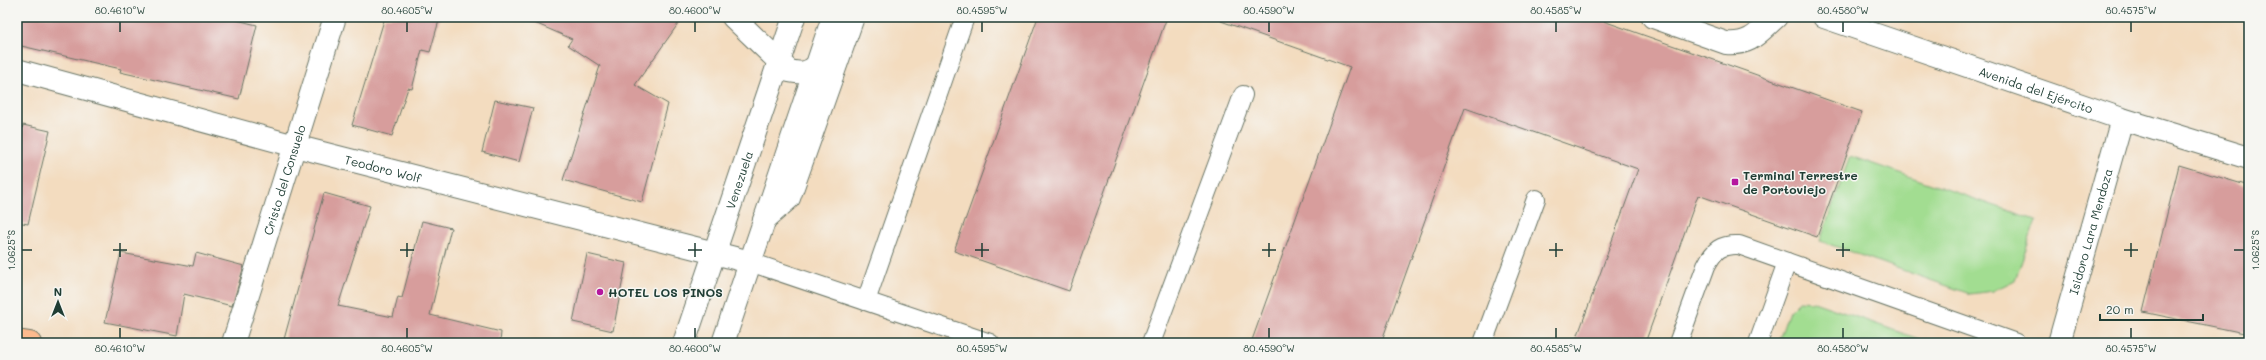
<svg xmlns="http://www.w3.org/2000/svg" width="2266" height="360" viewBox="0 0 2266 360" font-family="Mali,sans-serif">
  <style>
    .green { fill: #a2dd91; stroke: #608d62 }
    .building { fill: #d79d9c }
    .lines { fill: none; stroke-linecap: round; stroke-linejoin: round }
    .service-casing { stroke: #697565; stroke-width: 20 }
    .minor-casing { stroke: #697565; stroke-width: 24 }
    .tertiary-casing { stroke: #697565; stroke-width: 24 }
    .primary-casing { stroke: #697565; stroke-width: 24 }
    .service { stroke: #fff; stroke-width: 18 }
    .minor { stroke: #fff; stroke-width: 22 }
    .tertiary { stroke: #fff; stroke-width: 22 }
    .primary { stroke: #fcba8e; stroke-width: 22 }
    .ticks { fill: none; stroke: #1f3d34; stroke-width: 1.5 }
    .poi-dot { fill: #b5179e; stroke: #f6f6f2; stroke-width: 1.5 }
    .labels { text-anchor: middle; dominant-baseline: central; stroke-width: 3; stroke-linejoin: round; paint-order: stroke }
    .street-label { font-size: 12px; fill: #1f3d34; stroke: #f6f6f2 }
    .poi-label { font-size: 12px; font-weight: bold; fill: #1f3d34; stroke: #f6f6f2; text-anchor: start }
    .neatline { fill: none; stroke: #1f3d34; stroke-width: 1.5 }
    .ticks-label { font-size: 10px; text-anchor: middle; fill: #1f3d34 }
  </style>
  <rect width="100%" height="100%" fill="#f6f6f2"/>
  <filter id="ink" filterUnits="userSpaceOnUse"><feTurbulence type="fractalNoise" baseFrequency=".025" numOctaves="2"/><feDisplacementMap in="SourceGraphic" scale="8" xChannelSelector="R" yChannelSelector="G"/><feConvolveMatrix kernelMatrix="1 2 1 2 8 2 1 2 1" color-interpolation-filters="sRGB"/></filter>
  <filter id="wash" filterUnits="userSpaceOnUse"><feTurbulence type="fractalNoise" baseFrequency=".012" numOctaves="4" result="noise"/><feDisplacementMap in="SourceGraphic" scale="16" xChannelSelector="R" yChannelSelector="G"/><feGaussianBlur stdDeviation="0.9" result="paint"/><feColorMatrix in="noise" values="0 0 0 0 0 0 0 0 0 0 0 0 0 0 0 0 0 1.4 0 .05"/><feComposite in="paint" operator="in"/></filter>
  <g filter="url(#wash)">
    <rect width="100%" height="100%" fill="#f3dcbf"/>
    <!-- green -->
    <g class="green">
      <path d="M1850,156l186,64 -21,60 -22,11 -23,3 -150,-53z"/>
      <path d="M1799,301l15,1 116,41h-152l11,-32z"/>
    </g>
    <g id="blocks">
      <!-- building -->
      <g class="building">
        <path d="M17,17h207l33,8 -18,74 -119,-27 1,-3 -104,-24z"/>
        <path d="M385,17h55l-10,35 -8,-2 -10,39 -4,-1 -16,48 -40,-11z"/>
        <path d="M521,17h162l-48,68 33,19 -26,98 -79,-22 37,-114 -32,-21 4,-6z"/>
        <path d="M1038,17h129l-98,274 -115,-40z"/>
        <path d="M1222,17h370l270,95 -45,125 -119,-42 -53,148h-70l63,-174 -173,-61 -84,235h-130l99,-276 -129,-46z"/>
        <path d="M495,100l38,8 -14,54 -37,-10z"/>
        <path d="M23,125l27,6 -22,93 -11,-2v-70z"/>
        <path d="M2179,165l70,21v148l-106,-22z"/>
        <path d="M324,193l46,13 -32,100 55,11 5,-20 4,1 20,-77 29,7 -21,87 71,17 -1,11h-217z"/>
        <path d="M121,253l72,13 3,-13 48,13 -12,40 -48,-12 -7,42 -72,-14z"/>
        <path d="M587,254l39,9 -13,68 -40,-9z"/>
      </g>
    </g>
  </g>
  <g filter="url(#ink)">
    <use href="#blocks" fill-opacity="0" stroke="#697565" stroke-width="1"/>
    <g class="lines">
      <defs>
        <g id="service">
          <path d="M750,262l240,81"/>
          <path d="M866,301l99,-284"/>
          <path d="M1151,343l92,-248"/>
          <path d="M1483,343l53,-144"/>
          <path d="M1678,343l28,-77c8,-16 15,-22 33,-21l277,98"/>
          <path d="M1758,343l29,-81"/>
        </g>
        <g id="minor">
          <path d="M733,17l56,54c11,2 17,3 26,-4"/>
          <path d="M1653,17l73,26c25,2 32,-10 50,-26"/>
          <path id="s1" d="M17,70l278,76 455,116"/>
          <path d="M764,220l25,-22 64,-181"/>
          <path id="s2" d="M233,343l102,-326"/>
          <path id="s3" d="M684,343l110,-326"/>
          <path d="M723,343l110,-326"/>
          <path id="s4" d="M2059,343l63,-224"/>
        </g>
        <g id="tertiary">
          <path id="s5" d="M1824,17l298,102 127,39"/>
        </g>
        <path id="primary" d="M17,341l13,2"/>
      </defs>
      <!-- service casing -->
      <use href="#service" class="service-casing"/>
      <!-- minor casing -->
      <use href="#minor" class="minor-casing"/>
      <!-- tertiary casing -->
      <use href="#tertiary" class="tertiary-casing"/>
      <!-- primary casing -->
      <use href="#primary" class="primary-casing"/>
      <!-- service -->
      <use href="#service" class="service"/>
      <!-- minor -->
      <use href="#minor" class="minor"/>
      <!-- tertiary -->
      <use href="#tertiary" class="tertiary"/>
      <!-- primary -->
      <use href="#primary" class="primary"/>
    </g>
  </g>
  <!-- ticks -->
  <path class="ticks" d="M120,22v10M407,22v10M695,22v10M982,22v10M1269,22v10M1556,22v10M1843,22v10M2131,22v10M120,243v14M407,243v14M695,243v14M982,243v14M1269,243v14M1556,243v14M1843,243v14M2131,243v14M22,250h10M113,250h14M400,250h14M688,250h14M975,250h14M1262,250h14M1549,250h14M1836,250h14M2124,250h14M2234,250h10M120,328v10M407,328v10M695,328v10M982,328v10M1269,328v10M1556,328v10M1843,328v10M2131,328v10"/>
  <!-- markers -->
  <g class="poi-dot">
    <rect x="1731" y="178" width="8" height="8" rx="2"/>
    <circle cx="600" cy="292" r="4"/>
  </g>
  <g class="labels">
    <!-- street labels -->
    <g class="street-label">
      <text stroke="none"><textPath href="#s5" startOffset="224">Avenida del Ejército</textPath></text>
      <text stroke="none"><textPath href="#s1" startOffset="379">Teodoro Wolf</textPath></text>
      <text stroke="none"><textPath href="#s2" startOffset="171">Cristo del Consuelo</textPath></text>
      <text stroke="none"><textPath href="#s3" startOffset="172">Venezuela</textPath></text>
      <text stroke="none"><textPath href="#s4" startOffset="116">Isidoro Lara Mendoza</textPath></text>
    </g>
    <!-- poi labels -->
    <g class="poi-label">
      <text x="1743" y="175">Terminal Terrestre<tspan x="1743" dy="14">de Portoviejo</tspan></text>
      <text x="608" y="292">HOTEL LOS PINOS</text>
    </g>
  </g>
  <!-- margin -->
  <rect width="2266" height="360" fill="none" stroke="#f6f6f2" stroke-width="44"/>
  <!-- north arrow -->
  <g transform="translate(58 302)" stroke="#f6f6f2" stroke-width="3" paint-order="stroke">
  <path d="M0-3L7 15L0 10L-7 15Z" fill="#1f3d34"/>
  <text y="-6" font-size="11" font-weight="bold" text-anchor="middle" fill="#1f3d34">N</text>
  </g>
  <!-- scale -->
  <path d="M2100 314v6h103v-6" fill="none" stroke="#1f3d34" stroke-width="2"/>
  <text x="2106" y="314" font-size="12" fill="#1f3d34" stroke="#f6f6f2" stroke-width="3" paint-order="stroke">20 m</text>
  <rect x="22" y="22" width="2222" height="316" class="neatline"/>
  <g class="ticks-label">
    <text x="120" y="14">80.4610°W</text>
    <text x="407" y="14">80.4605°W</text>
    <text x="695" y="14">80.4600°W</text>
    <text x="982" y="14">80.4595°W</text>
    <text x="1269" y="14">80.4590°W</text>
    <text x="1556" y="14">80.4585°W</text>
    <text x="1843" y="14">80.4580°W</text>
    <text x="2131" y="14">80.4575°W</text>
    <text transform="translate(11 250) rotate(-90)" y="4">1.0625°S</text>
    <text transform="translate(2255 250) rotate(-90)" y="4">1.0625°S</text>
    <text x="120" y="352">80.4610°W</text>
    <text x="407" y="352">80.4605°W</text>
    <text x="695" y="352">80.4600°W</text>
    <text x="982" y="352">80.4595°W</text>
    <text x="1269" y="352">80.4590°W</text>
    <text x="1556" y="352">80.4585°W</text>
    <text x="1843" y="352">80.4580°W</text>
    <text x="2131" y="352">80.4575°W</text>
  </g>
</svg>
